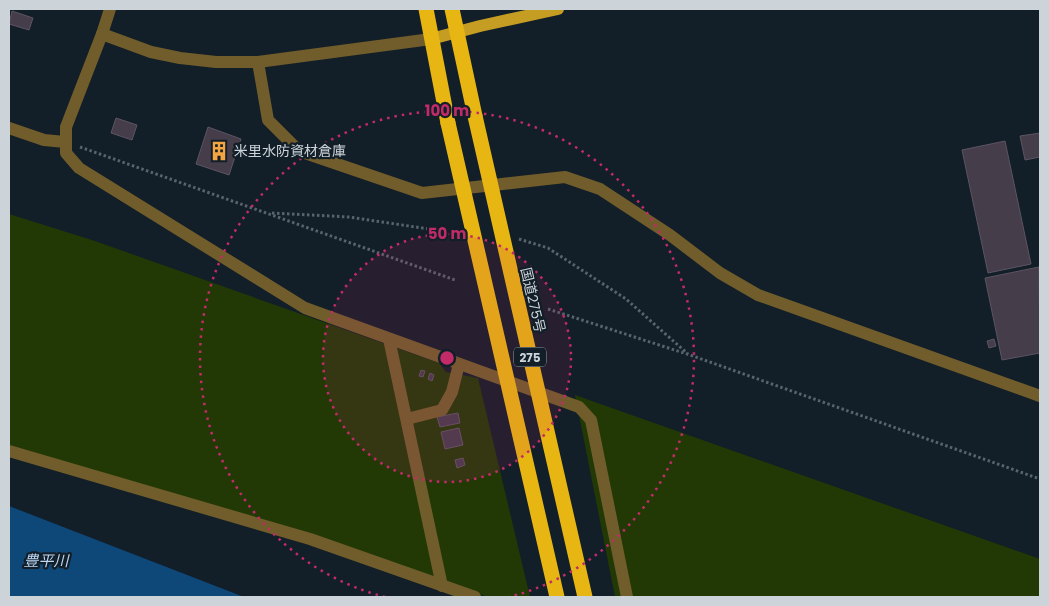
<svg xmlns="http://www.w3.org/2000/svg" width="1049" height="606" viewBox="0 0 1049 606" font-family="Poppins,'Noto Sans JP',sans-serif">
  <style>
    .green { fill: #223906 }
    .water { fill: #0e4879 }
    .building { fill: #453d4a; stroke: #5d5462 }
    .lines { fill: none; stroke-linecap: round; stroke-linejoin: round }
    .path { stroke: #58636b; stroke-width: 3; stroke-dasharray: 2.5 2.5; stroke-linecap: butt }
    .minor { stroke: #705d2b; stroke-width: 12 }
    .major { stroke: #c59d23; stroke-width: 12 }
    .highway { stroke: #e7b612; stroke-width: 15 }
    .highway-bridge { stroke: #e7b612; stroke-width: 15 }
    .ring { fill: none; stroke: #c32b68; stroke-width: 2.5; stroke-dasharray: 2.5 5 }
    .labels { text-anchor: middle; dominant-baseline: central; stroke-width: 4.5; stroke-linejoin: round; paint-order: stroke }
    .shield { fill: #121e28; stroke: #949da5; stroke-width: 1 }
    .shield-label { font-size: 12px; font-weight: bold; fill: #ccd4da }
    .poi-label { font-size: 14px; fill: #ccd4da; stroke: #121e28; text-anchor: start }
    .street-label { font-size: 14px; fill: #ccd4da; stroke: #121e28 }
    .water-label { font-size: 15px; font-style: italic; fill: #bbd8f6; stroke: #121e28 }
    .centre { fill: #c32b68; stroke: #121e28; stroke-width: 2.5 }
    .ring-label { font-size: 15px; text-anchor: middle; font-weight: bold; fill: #c32b68; stroke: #121e28; stroke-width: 4.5; stroke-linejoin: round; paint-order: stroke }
  </style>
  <rect width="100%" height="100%" fill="#121e28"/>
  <!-- green -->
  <g class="green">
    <path d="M9,214l86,27 344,122 7,9 32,6 52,219h-42l-175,-61 -304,-90z"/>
    <path d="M575,395l465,164v38h-425z"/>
  </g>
  <!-- water -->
  <path class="water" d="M9,506l235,91h-235z"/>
  <!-- building -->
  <g class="building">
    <path d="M12,11l21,7 -4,12 -20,-6z"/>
    <path d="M116,118l21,7 -5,15 -21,-7z"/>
    <path d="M208,127l33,12 -12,36 -33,-11z"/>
    <path d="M1040,133v24l-15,3 -5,-24z"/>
    <path d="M1005,141l26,123 -43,9 -26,-123z"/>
    <path d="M1039,267l1,86 -38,7 -17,-82z"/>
    <path d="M994,339l2,7 -7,2 -2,-7z"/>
    <path d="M421,370l4,1 -2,6 -4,-1z"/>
    <path d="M430,373l4,2 -2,6 -4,-2z"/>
    <path d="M458,413l2,10 -20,4 -3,-10z"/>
    <path d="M459,428l4,17 -18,4 -4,-17z"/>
    <path d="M463,458l2,7 -8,3 -2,-8z"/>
  </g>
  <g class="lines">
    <!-- path -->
    <g class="path">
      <path d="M80,147l375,133"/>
      <path d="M272,213l77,4 93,14"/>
      <path d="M519,239l29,9 78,51 62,55"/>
      <path d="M548,309l142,46 350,124"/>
    </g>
    <!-- minor -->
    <g class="minor">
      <path d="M110,9l-8,25 -36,93v26l13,15 226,140 274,99 12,13 36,177"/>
      <path d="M102,34l49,18 29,6 36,4h42l173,-23"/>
      <path d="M258,62l10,58 31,31 123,42 143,-16 35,12 70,46 50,38 38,22 282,101"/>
      <path d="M9,128l35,12 21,2"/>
      <path d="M389,339l53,247"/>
      <path d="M407,419l35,-9 10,-18 7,-28"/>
      <path d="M9,451l301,88 165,58"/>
    </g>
    <!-- major -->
    <path class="major" d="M431,39l49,-13 78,-17"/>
    <!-- highway -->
    <g class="highway">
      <path d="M426,9l22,114"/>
      <path d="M452,9l23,107"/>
    </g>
    <!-- highway-bridge -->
    <g class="highway-bridge">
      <path d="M475,116l110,481"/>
      <path d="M448,123l109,474"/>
    </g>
  </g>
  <!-- distance rings -->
  <circle cx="447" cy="358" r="124" fill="#c32b68" fill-opacity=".12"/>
  <g class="ring">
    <circle cx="447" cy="358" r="124"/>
    <path d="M385 597A247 247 0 1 1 509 597"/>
  </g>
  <!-- icons -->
  <defs>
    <symbol id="building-bare" viewBox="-9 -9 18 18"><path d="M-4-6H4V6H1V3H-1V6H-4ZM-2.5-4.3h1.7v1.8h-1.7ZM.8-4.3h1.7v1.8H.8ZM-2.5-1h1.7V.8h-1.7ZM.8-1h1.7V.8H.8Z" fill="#f2a541" stroke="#121e28" stroke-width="2.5" paint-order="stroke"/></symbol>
  </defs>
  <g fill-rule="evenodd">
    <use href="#building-bare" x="205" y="137" width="28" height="28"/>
  </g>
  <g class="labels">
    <!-- shield labels -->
    <rect class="shield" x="514" y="347.5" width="32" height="19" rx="4"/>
    <g class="shield-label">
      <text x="530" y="357">275</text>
    </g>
    <!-- poi labels -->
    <g class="poi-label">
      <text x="234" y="151">米里水防資材倉庫</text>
    </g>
    <!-- street labels -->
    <g class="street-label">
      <text transform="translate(533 300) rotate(77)">国道275号</text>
    </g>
    <!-- water labels -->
    <g class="water-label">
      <text x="46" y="560">豊平川</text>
    </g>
  </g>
  <circle cx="447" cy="358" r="8" class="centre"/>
  <g class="ring-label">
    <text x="447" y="116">100 m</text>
    <text x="447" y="239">50 m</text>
  </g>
  <!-- border -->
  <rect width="1049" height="606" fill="none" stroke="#ccd4da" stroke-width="20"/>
</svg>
